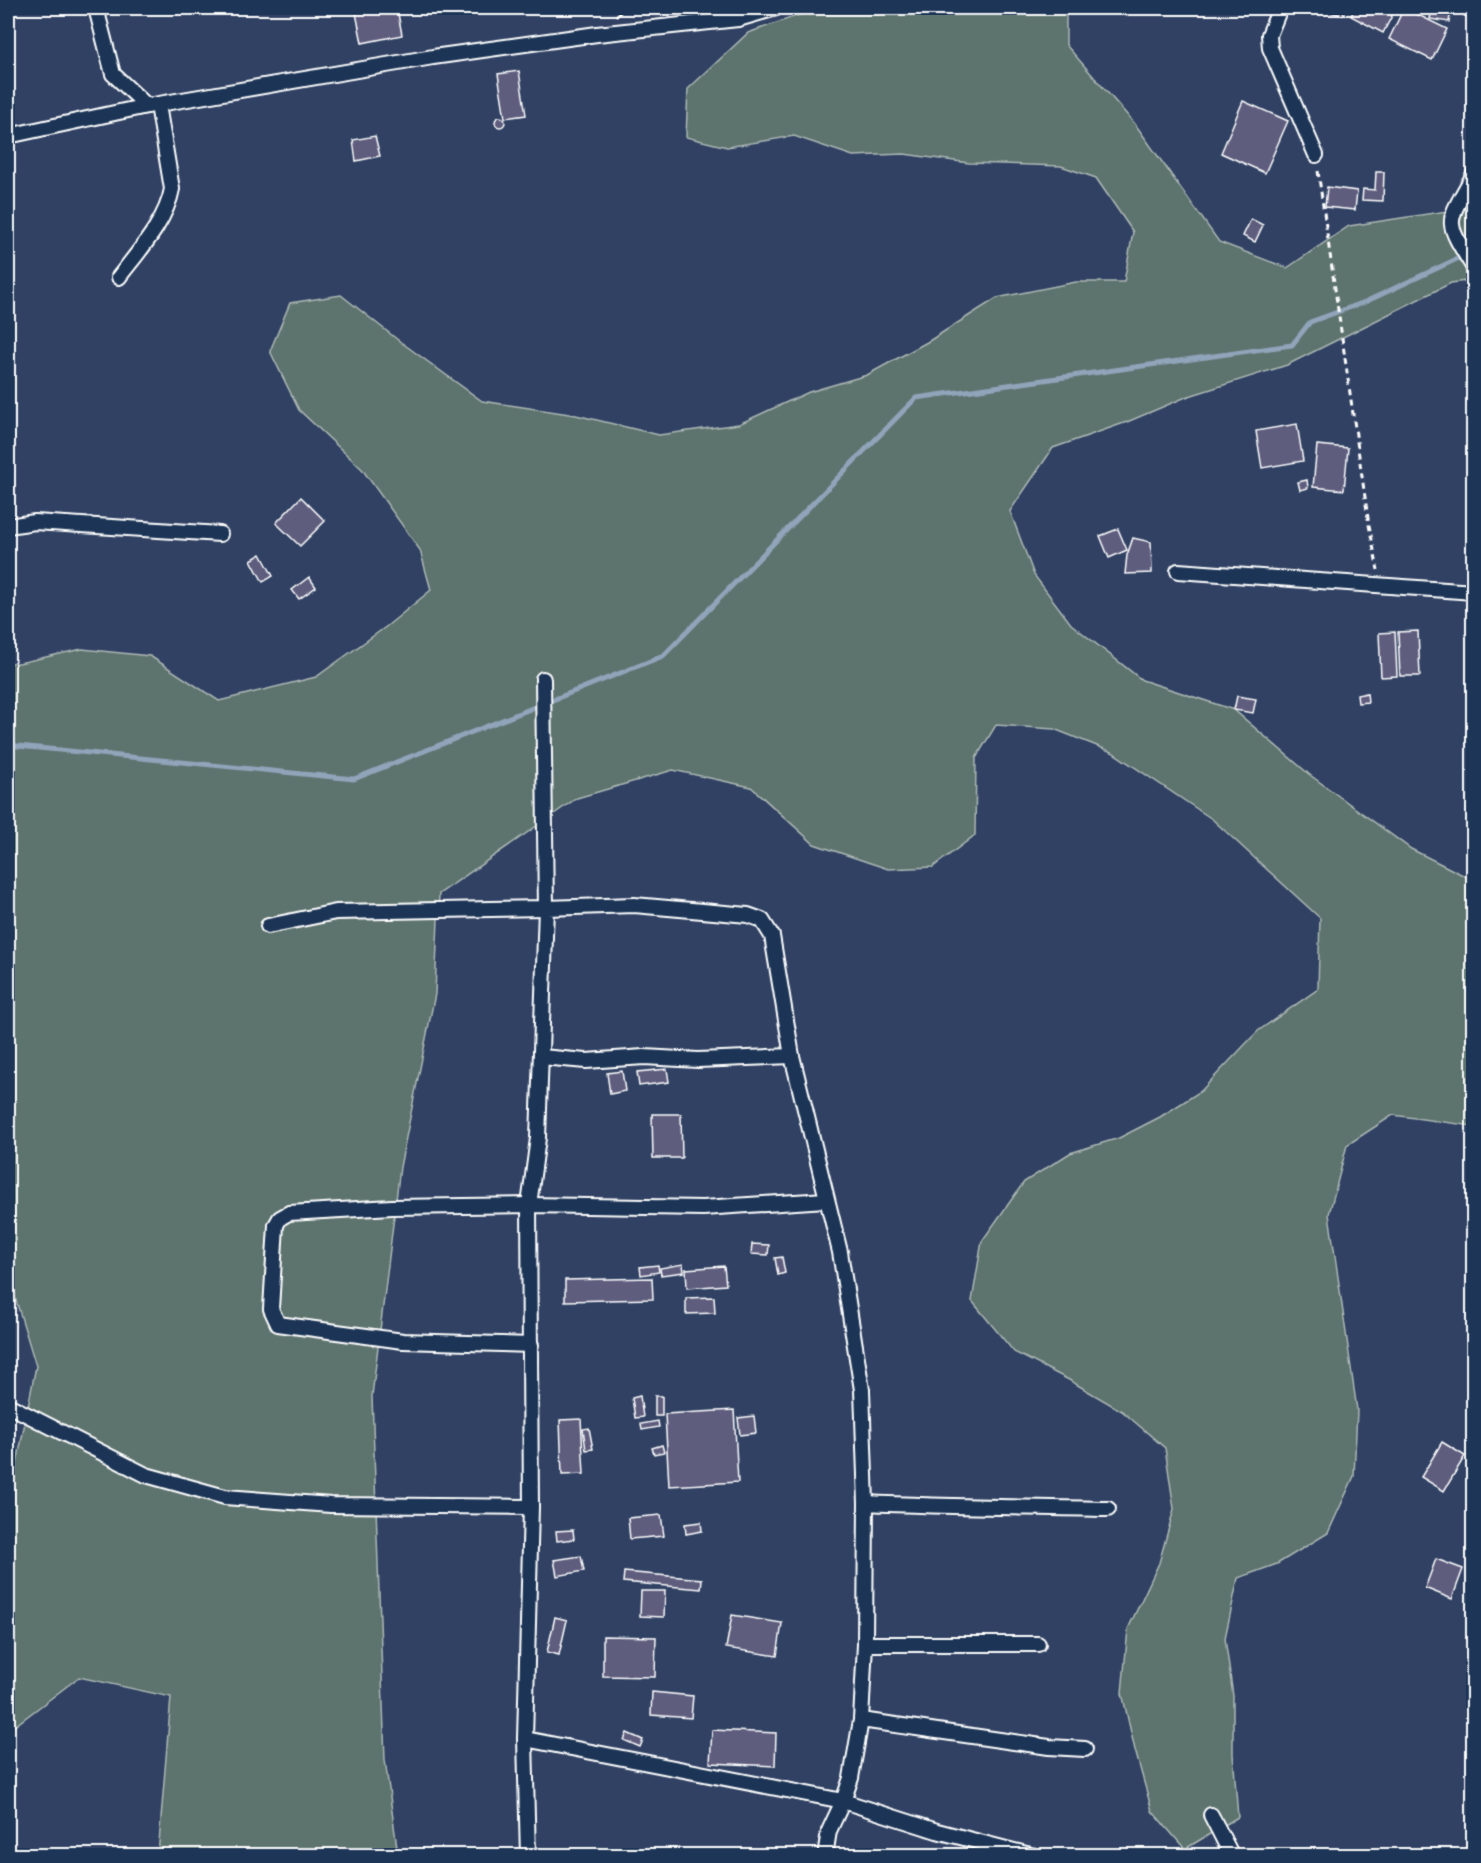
<svg xmlns="http://www.w3.org/2000/svg" width="1481" height="1863" viewBox="0 0 1481 1863" font-family="Sriracha,sans-serif">
  <style>
    .green { fill: #5d736e; stroke: #aeb9b6; stroke-width: 1.5 }
    .lines { fill: none; stroke-linecap: round; stroke-linejoin: round }
    .stream { stroke: #90a4ba; stroke-width: 5 }
    .building { fill: #5e5d7e; stroke: #fff; stroke-width: 1.5 }
    .minor-casing { stroke: #fff; stroke-width: 18 }
    .path { stroke: #fff; stroke-width: 3; stroke-dasharray: 6 4.5; stroke-linecap: butt }
    .minor { stroke: #1d3557; stroke-width: 14 }
  </style>
  <rect width="100%" height="100%" fill="#304163"/>
  <filter id="ink" filterUnits="userSpaceOnUse"><feTurbulence type="fractalNoise" baseFrequency=".0167" numOctaves="2"/><feDisplacementMap in="SourceGraphic" scale="12" xChannelSelector="R" yChannelSelector="G"/><feConvolveMatrix kernelMatrix="1 2 1 2 8 2 1 2 1" color-interpolation-filters="sRGB"/></filter>
  <g filter="url(#ink)">
    <!-- green -->
    <path class="green" d="M819,8h247v37l69,79 84,118 68,26 62,-42 124,-19v73l-22,3 -164,82 -101,32 -59,25 -74,26 -43,63 24,64 37,49 71,56 92,30 76,65 101,74 62,31v246l-80,-11 -46,30 -18,69 28,196 -3,66 -26,57 -51,31 -39,14 -13,60 8,58v58l5,63 -53,32 -33,-38 -17,-61 -13,-57 6,-64 31,-66 15,-54 -9,-61 -43,-37 -53,-31 -55,-28 -42,-51 10,-60 42,-59 46,-29 49,-15 41,-21 41,-26 57,-60 60,-42 2,-71 -108,-99 -100,-67 -58,-23 -58,-4 -20,33 -1,77 -42,32 -45,2 -74,-25 -63,-57 -78,-17 -96,28 -138,96 -4,100 -35,173 -28,229 13,364 13,95h-240l13,-158 -92,-20 -71,54v-245l5,-2 23,-118 -28,-92v-611h11l63,-14 68,7 69,45 97,-24 71,-51 44,-36 -11,-40 -58,-81 -63,-59 -29,-59 20,-48 51,-8 57,45 84,61 94,14 83,20 80,-11 70,-32 58,-17 62,-34 68,-43 79,-16h48l9,-50 -37,-54 -35,-12 -92,-3 -65,-9 -51,2 -59,-20 -67,11 -41,-10 2,-48 60,-56z"/>
    <g class="lines">
      <!-- stream -->
      <path class="stream" d="M8,745l346,34 309,-123 253,-258 376,-53 18,-23 55,-20 109,-51"/>
    </g>
    <!-- building -->
    <g class="building">
      <path d="M355,8h42l5,27 -40,8z"/>
      <path d="M1311,8h34l-2,7z"/>
      <path d="M1355,8h41l-13,25 -32,-17z"/>
      <path d="M1404,8l43,21 -15,31 -43,-21z"/>
      <path d="M1432,8l19,1 -2,13 -19,-3z"/>
      <path d="M519,71l7,44 -21,3 -7,-44z"/>
      <path d="M1243,101l45,20 -23,52 -44,-20z"/>
      <circle cx="500" cy="122" r="5"/>
      <path d="M375,136l5,20 -24,5 -3,-21z"/>
      <path d="M1376,172h8l-1,29 -21,-1 1,-11 12,1z"/>
      <path d="M1327,187l30,4 -2,19 -30,-3z"/>
      <path d="M1251,219l12,6 -8,17 -12,-6z"/>
      <path d="M1297,424l6,37 -41,7 -6,-37z"/>
      <path d="M1317,445l31,3 -4,42 -31,-3z"/>
      <path d="M1307,480l1,8 -8,2 -2,-8z"/>
      <path d="M301,497l24,24 -25,25 -24,-23z"/>
      <path d="M1118,529l9,21 -18,8 -9,-22z"/>
      <path d="M1133,538l18,4 1,31 -27,1 2,-19z"/>
      <path d="M261,554l12,22 -10,6 -12,-22z"/>
      <path d="M309,577l7,10 -17,12 -7,-9z"/>
      <path d="M1418,631l2,45h-20l-2,-44z"/>
      <path d="M1395,632l2,44 -16,1 -2,-44z"/>
      <path d="M1367,693l1,9 -10,1 -1,-8z"/>
      <path d="M1237,696l19,3 -3,14 -19,-3z"/>
      <path d="M667,1069l2,13 -30,4 -2,-14z"/>
      <path d="M622,1071l3,20 -15,3 -3,-21z"/>
      <path d="M652,1114h29l1,44h-29z"/>
      <path d="M752,1244l17,1 -1,10 -17,-1z"/>
      <path d="M782,1257l3,16 -7,2 -3,-17z"/>
      <path d="M683,1264l1,8 -23,3 -1,-7z"/>
      <path d="M658,1265l1,7 -18,3 -1,-8z"/>
      <path d="M724,1266l2,19 -39,3 -1,-19z"/>
      <path d="M652,1278l1,21 -88,2v-21z"/>
      <path d="M714,1297l1,16 -29,1v-16z"/>
      <path d="M640,1396l3,21 -8,1 -3,-20z"/>
      <rect x="655" y="1396" width="7" height="20"/>
      <path d="M734,1410l4,72 -69,4 -4,-72z"/>
      <path d="M754,1416l2,17 -16,2 -2,-17z"/>
      <path d="M581,1419l3,55 -22,1 -2,-55z"/>
      <path d="M658,1421l1,6 -17,3 -1,-6z"/>
      <path d="M589,1428l4,21 -7,1 -3,-21z"/>
      <path d="M1442,1442l23,14 -21,35 -23,-14z"/>
      <path d="M662,1445l2,7 -10,2 -2,-6z"/>
      <path d="M661,1515l3,21 -34,3 -2,-21z"/>
      <path d="M701,1522l1,9 -16,3 -1,-10z"/>
      <path d="M573,1530l1,9 -17,2 -1,-10z"/>
      <path d="M581,1556l3,15 -27,5 -3,-16z"/>
      <path d="M1436,1559l27,10 -11,30 -27,-11z"/>
      <path d="M624,1572l78,7 -1,10 -78,-7z"/>
      <path d="M641,1591h24l-1,26 -24,-1z"/>
      <path d="M732,1615l50,8 -5,33 -51,-8z"/>
      <path d="M555,1617l12,3 -8,35 -12,-3z"/>
      <path d="M603,1636l53,1 -1,40 -52,-1z"/>
      <path d="M652,1692l41,4 -2,22 -40,-3z"/>
      <path d="M712,1730l64,3 -1,33 -65,-3z"/>
      <path d="M627,1733l16,7 -3,7 -16,-7z"/>
    </g>
    <g class="lines">
      <defs>
        <g id="minor">
          <path d="M96,8l17,66 34,32"/>
          <path d="M1280,8l-11,27 1,13 46,107"/>
          <path d="M1467,8l7,3"/>
          <path d="M8,136l139,-30 286,-49 164,-23 141,-15 38,-11"/>
          <path d="M1474,174c-28,52 -31,43 0,94"/>
          <path d="M119,277c19,-25 47,-55 53,-88l-14,-84"/>
          <path d="M8,526l27,-4 185,12"/>
          <path d="M1178,571l296,21"/>
          <path d="M268,926l68,-14 210,-4 -3,-229"/>
          <path d="M541,1057l45,4 58,-4 54,3 94,-4"/>
          <path d="M531,1345l-128,-4 -125,-17 -7,-15 5,-84 4,-7 9,-5 103,-6 137,-2 174,3 123,-8"/>
          <path d="M8,1405l138,70 79,22 106,8 200,2"/>
          <path d="M865,1644l1,-141c81,4 161,4 242,6"/>
          <path d="M861,1720l4,-76h173"/>
          <path d="M525,1739l318,62 8,-23 10,-58 188,27 36,2"/>
          <path d="M1211,1815l21,41"/>
          <path d="M528,1856l-3,-117 6,-232 -2,-302 9,-67 8,-230 88,-3 114,10 14,5 10,16 20,120 48,196 22,138 4,113"/>
          <path d="M825,1856l4,-25 14,-30 94,30 97,25"/>
        </g>
      </defs>
      <!-- minor casing -->
      <use href="#minor" class="minor-casing"/>
      <!-- path -->
      <g class="path">
        <path d="M616,16l9,-8"/>
        <path d="M1318,171l51,354 9,45"/>
      </g>
      <!-- minor -->
      <use href="#minor" class="minor"/>
    </g>
  </g>
  <!-- margin -->
  <rect width="1481" height="1863" fill="none" stroke="#1d3557" stroke-width="30"/>
  <rect x="15" y="15" width="1451" height="1833" fill="none" stroke="#fff" stroke-width="2" filter="url(#ink)"/>
</svg>
